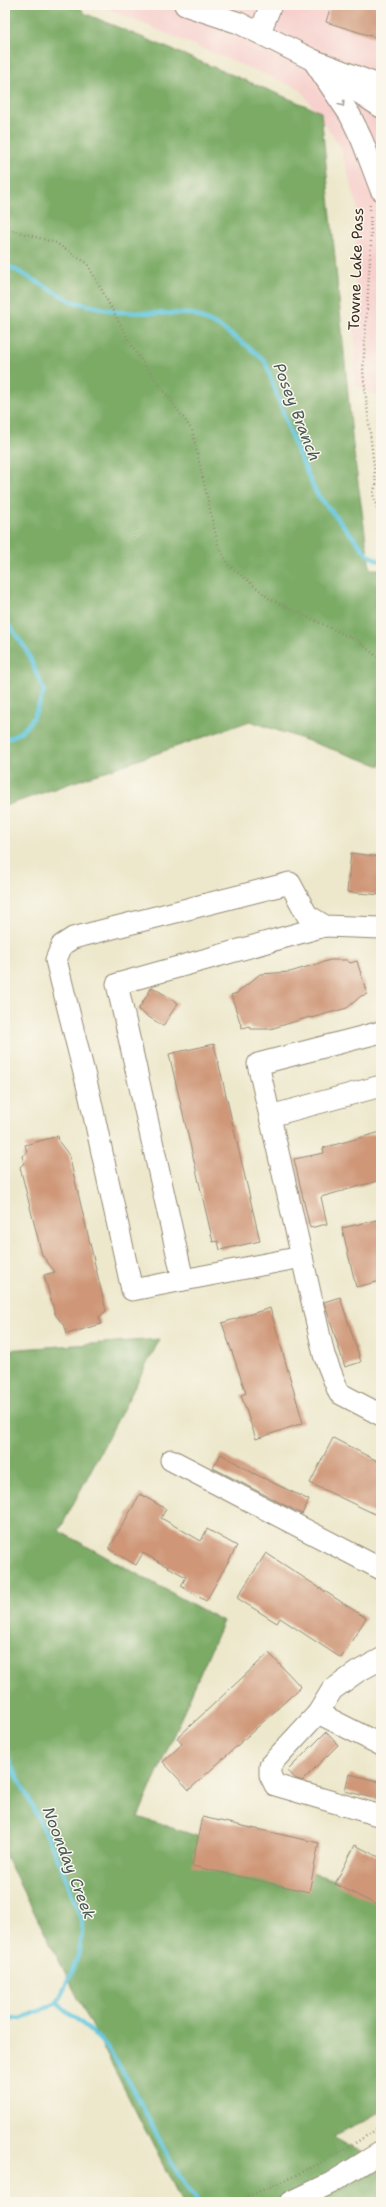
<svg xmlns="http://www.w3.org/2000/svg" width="386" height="2207" viewBox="0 0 386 2207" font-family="'Shantell Sans',sans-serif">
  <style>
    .built { fill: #f7d0cd }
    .forest { fill: #7bab66; stroke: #5b6a42 }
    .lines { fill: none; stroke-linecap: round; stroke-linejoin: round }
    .stream { stroke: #62c6df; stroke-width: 4.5 }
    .building { fill: #cf9778 }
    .minor-casing { stroke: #948975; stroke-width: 23 }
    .path { stroke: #948975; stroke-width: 2.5; stroke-dasharray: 1 3; stroke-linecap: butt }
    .minor { stroke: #fff; stroke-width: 21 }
    .oneway { stroke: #a79f9a }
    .labels { text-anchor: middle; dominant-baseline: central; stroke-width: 3; stroke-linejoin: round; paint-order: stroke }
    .street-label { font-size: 15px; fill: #3b2a1e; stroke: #fbf7ec }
    .water-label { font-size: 16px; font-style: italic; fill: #475958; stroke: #fbf7ec }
  </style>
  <rect width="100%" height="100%" fill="#fbf7ec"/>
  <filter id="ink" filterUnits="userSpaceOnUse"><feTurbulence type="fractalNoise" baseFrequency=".025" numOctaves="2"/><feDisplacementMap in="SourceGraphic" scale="8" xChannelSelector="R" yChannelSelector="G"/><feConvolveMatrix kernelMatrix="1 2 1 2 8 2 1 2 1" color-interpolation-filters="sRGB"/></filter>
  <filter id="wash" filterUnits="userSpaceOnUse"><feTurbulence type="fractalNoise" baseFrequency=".012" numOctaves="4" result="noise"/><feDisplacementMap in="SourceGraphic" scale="16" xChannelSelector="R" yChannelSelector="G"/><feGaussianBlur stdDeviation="0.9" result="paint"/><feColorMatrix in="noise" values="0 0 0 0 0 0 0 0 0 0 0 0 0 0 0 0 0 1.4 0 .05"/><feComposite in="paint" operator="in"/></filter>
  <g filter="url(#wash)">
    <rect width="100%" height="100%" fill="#ede8cc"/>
    <!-- built -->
    <path class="built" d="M98,5h283v394l-27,-15 3,-179 -17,-59 -40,-57z"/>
    <!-- forest -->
    <g class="forest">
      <path d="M5,5h74l5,8 237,99 32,334 17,123h11v197l-131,-45 -245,85z"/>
      <path d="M160,1339l-101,192 164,90 -85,196 243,78v218l-49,23 49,27v39h-199l-177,-347v-505z"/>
    </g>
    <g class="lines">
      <!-- stream -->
      <g class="stream">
        <path d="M5,264l66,37 46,11 76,2 27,13 30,21 15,13 28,80 23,52 52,62 11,6"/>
        <path d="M5,620l21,29 18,42c-9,25 -13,39 -39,49"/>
        <path d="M5,1751c23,49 50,95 68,146 2,9 9,20 9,29 1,28 -13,53 -25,77l-36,16 -16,-2"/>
        <path d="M57,2003c17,15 39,29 52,48 35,47 52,105 88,150"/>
      </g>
    </g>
    <g id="blocks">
      <!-- building -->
      <g class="building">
        <path d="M331,5h50v34l-55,-17z"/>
        <path d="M351,853l30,4v38l-34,-3z"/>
        <path d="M330,960h17l3,3 7,-2 10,33 -6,2 -14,12 -36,10 -1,-1 -40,12h-19l-2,-3 -7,2 -11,-33 6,-2 23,-19 30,-2z"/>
        <path d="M152,987l26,16 -15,23 -25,-16z"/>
        <path d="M214,1044l46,197 -40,9 -2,-9 -5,1 -44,-188z"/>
        <path d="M381,1132v48l-60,17 6,27 -17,4 -16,-69 30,-6 -1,-5z"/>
        <path d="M58,1136l1,6 10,13 37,156 -7,6 2,7 -34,10 -2,-7 -10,-13 -11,-39 11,-3 -13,-17 -22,-88 4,-4 -2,-7 5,-4 -2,-7z"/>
        <path d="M381,1219v62l-25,6 -14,-59z"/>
        <path d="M340,1297l21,65 -16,5 -21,-65z"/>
        <path d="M270,1308l33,115 -47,16 -15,-44 5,-2 -24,-70z"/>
        <path d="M333,1438l48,25v54l-71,-34z"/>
        <path d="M221,1454l32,19 56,27 -7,14 -89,-46z"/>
        <path d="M140,1494l26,15 -5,9 40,23 6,-12 30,17 -31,55 -25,-15 5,-9 -43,-24 -7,12 -27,-16z"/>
        <path d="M266,1553l100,65 -25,40 -61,-40 -3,5 -40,-25z"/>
        <path d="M269,1653l32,34 -112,103 -26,-28 19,-18 -5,-6z"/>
        <path d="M326,1732l12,13 -36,36 -7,-3 -8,-7z"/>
        <path d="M349,1774l32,8v18l-36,-9z"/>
        <path d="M202,1817l117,26 -10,49 -117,-26z"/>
        <path d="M355,1845l26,13v49l-46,-23z"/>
      </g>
    </g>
  </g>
  <g filter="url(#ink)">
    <use href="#blocks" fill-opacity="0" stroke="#948975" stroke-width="1"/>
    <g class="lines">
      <defs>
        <g id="minor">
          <path d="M185,5l54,18 74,37 68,26"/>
          <path d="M260,32l11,-27"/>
          <path d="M313,60l37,55 12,25 19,50"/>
          <path d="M332,75l49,32"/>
          <path d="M381,928l-56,-2 -18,-11 -17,-32 -217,55 -11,7 -6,15 33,133 43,197 170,-33 22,98 15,38 42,22"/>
          <path d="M270,1116l111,-30"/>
          <path d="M302,1257l-44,-193 123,-32"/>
          <path d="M183,1280l-66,-296 208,-58"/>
          <path d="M171,1460l210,109"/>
          <path d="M381,1659l-24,13 -25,18 -14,23 -48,52v10l5,10 106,31"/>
          <path d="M318,1713l63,32"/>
          <path d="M291,2202l40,-19 50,-31"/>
        </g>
      </defs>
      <!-- minor casing -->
      <use href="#minor" class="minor-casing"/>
      <!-- path -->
      <g class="path">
        <path d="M370,205l1,37 -8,129 13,113 -3,10 8,28"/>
        <path d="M5,228l51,15 31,20 47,87 58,80 26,115 11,20 41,34 88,42 23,19"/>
        <path d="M233,2202c52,-20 102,-44 148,-76"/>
      </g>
      <!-- minor -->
      <use href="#minor" class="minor"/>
    </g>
    <!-- one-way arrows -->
    <defs><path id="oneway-chevron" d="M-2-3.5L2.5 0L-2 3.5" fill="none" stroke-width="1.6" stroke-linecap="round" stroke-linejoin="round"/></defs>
    <use class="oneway" href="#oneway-chevron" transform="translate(342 104) rotate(57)"/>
  </g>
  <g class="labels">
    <!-- street labels -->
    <g class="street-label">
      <text transform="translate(356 269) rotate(-88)">Towne Lake Pass</text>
    </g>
    <!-- water labels -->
    <g class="water-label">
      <text transform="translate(297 412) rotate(69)">Posey Branch</text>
      <text transform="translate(69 1863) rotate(69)">Noonday Creek</text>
    </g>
  </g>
  <!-- margin -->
  <rect width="386" height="2207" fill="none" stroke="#fbf7ec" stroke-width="20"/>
</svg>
